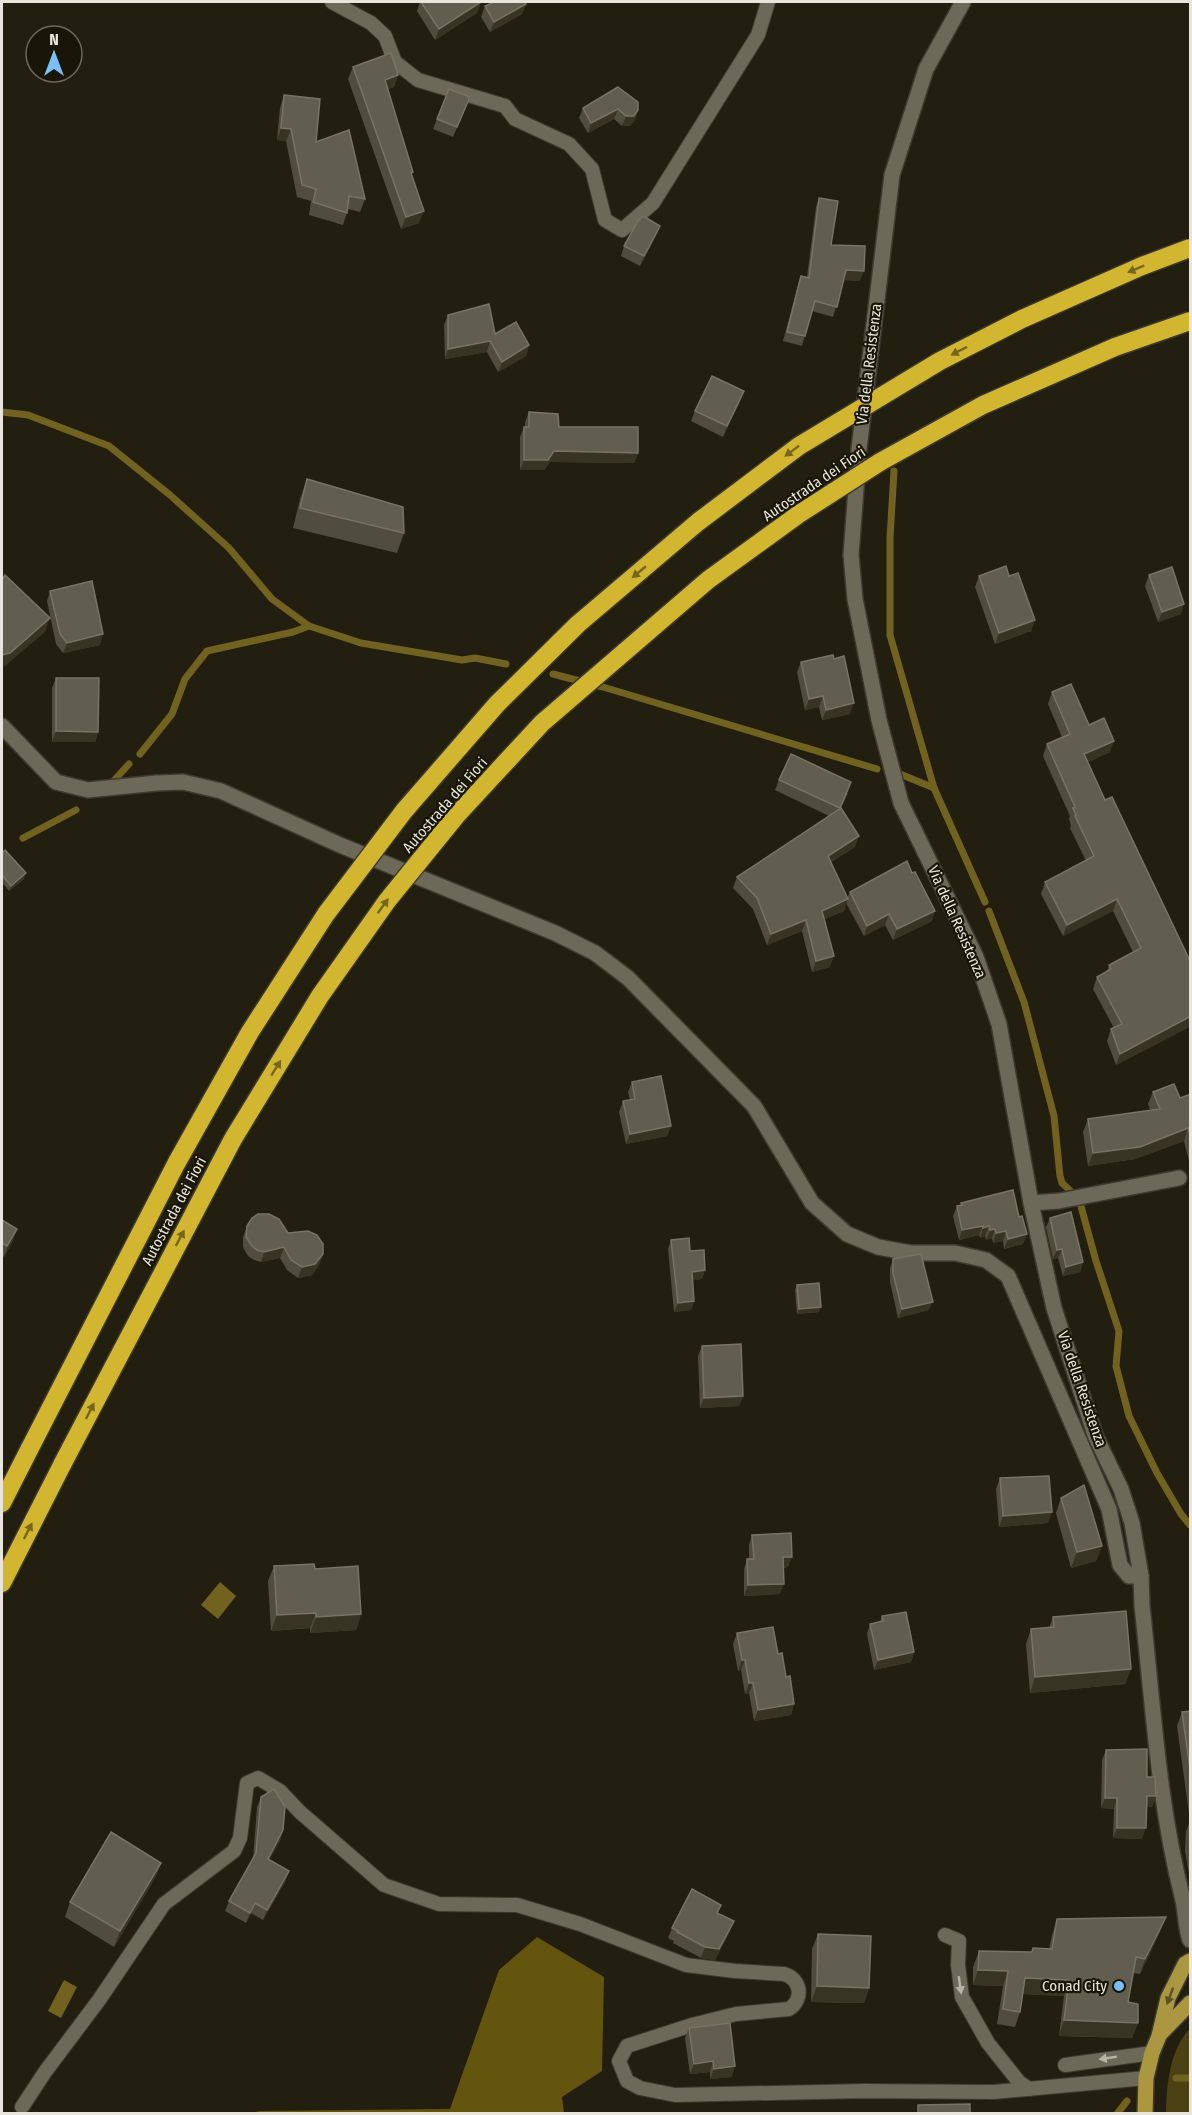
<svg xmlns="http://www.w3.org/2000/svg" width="1192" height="2115" viewBox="0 0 1192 2115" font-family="'Fira Sans Condensed',sans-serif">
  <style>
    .green { fill: #4c4113 }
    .forest { fill: #64550e }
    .water { fill: #716220 }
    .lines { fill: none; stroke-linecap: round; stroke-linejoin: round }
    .stream { stroke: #716220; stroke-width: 7 }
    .lane-casing { stroke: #3c3a31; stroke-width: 16 }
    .street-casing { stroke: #3c3a31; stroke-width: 18 }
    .secondary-casing { stroke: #3c3a31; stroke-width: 18 }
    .primary-casing { stroke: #3c3a31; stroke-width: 18 }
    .highway-casing { stroke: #3c3a31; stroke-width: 21 }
    .lane { stroke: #6d6958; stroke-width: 14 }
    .street { stroke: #6d6958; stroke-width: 15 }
    .secondary { stroke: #6d6958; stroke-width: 15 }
    .primary { stroke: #aa9740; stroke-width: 15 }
    .highway { stroke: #d3b630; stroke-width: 18 }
    .highway-bridge-casing { stroke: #3c3a31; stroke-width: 21; stroke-linecap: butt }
    .highway-bridge { stroke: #d3b630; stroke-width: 18 }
    .wall { fill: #514d3e }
    .shaded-wall { fill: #383424 }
    .building { fill: #625e4f; stroke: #777365; stroke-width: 1.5 }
    .oneway { fill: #76661c }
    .oneway2 { fill: #b7b4a7 }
    .oneway3 { fill: #5a5021 }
    .poi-dot { fill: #7cbef9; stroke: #191607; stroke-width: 2 }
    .labels { text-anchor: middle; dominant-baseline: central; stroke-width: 4.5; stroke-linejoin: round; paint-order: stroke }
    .street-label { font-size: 15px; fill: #e8e6dc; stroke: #191607 }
    .poi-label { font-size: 15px; fill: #e8e6dc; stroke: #191607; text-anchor: end }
  </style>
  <rect width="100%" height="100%" fill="#221f10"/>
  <!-- green -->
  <path class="green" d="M1190,2029v84h-24c0,-26 4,-65 24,-84z"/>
  <!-- forest -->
  <path class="forest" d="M537,1937l67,40 -2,94 -40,26 2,16h-313l9,-2 190,-2 49,-139z"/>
  <!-- water -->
  <g class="water">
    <path d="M220,1582l16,14 -18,23 -17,-14z"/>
    <path d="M64,1980l13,7 -16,31 -13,-7z"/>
  </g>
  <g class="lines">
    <!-- stream -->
    <g class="stream">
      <path d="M2,412l26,3 81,31 61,49 59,53 43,51 37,27 52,17 101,17 13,-2 31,6"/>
      <path d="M894,471l-4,67v97l44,153 51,114"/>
      <path d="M553,674l50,13 274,82"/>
      <path d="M140,754l32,-40 13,-35 22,-28 86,-19 16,-6"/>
      <path d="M900,774l34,14"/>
      <path d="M110,785l19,-21"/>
      <path d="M23,838l53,-28"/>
      <path d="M989,911l35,91 30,114 6,60 2,7 17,16 17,62 23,70 -3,35 13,50 28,57 24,41 9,11"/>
      <path d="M1176,2078h14"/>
      <path d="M1117,2114l10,-13"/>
    </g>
    <defs>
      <g id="lane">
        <path d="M332,2l39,21 14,13 10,26 23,18 87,26 10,13 54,25 23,25 13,51 17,10 31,-27 105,-168 10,-33"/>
        <path d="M945,1935l14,6 -1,24 4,32 26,46 31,39 10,7"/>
        <path d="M1065,2065l87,-12"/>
        <path d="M22,2107l23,-35 54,-72 65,-96 70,-53 6,-13 7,-55 11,-5 22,13 20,21 84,73 55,19 78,1 63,19 106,41 49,6 49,3c17,5 20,25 5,35l-53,5 -44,11 -65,21 -8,15 8,20 13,7 35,7 189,-4 130,1 152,-14"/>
      </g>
      <g id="street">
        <path d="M2,726l54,56 32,8 69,-7 26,-1 38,9 119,54 215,88 40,20 33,25 126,128 58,97 35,31 31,13 33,6h44l31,7 22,16 101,233 11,56 9,11h12"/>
        <path d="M1031,1203l28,-2 120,-23"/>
      </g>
      <path id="secondary" d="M963,2l-37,67 -34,106 -33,274 -8,106 4,44 24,121 22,83 75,154 23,67 32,179 23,105 41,127 26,54 11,34 9,53 1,30c11,97 16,195 40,290 4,14 3,30 8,44"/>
      <g id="primary">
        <path d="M1162,2032l28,-29"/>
        <path d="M1145,2114l1,-36 6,-25 7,-17 9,-38 17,-34 5,-3"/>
      </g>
      <g id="highway">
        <path d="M2,1503l28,-55"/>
        <path d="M2,1583l61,-120"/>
      </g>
    </defs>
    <!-- lane casing -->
    <use href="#lane" class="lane-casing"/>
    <!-- street casing -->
    <use href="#street" class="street-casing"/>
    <!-- secondary casing -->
    <use href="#secondary" class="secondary-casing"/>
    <!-- primary casing -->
    <use href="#primary" class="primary-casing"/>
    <!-- highway casing -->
    <use href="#highway" class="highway-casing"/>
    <!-- lane -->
    <use href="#lane" class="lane"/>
    <!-- street -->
    <use href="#street" class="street"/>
    <!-- secondary -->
    <use href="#secondary" class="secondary"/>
    <!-- primary -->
    <use href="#primary" class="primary"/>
    <!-- highway -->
    <use href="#highway" class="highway"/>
    <defs>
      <g id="highway-bridge">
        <path d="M30,1448l146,-284 74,-132 76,-118 78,-103 93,-107 81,-80 120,-102 101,-76 141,-85 82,-42 120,-53 48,-18"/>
        <path d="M63,1463l170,-324 87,-143 67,-95 69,-85 86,-93 166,-143 91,-66 81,-52 103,-57 132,-58 75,-26"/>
      </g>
    </defs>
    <!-- highway-bridge casing -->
    <use href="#highway-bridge" class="highway-bridge-casing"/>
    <!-- highway-bridge -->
    <use href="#highway-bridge" class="highway-bridge"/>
  </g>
  <!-- wall -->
  <g class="wall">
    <path d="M420,2h61l-4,11 -42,27 -18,-29z"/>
    <path d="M526,4l-4,10 -32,18 -9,-15 4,-11z"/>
    <path d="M353,67l45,8 -4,12 -6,2 24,87 7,47 -18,6 -53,-150z"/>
    <path d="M618,87l17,33 -5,6h-8l-8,-7 -26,14 -9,-15 4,-10z"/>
    <path d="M284,95l32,47 49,57 -5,13 -12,-3 -5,16 -34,-10 2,-14 -14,-4 -11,-56 -9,-1 3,-32z"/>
    <path d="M470,97l-17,40 -20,-8 4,-10z"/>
    <path d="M819,198l12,47 29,36 -16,-1 -11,37 -21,-6 -10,35 -19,-5 15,-56 3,-9 6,1 9,-70z"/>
    <path d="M660,226l-4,10 -16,30 -19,-10 3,-10z"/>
    <path d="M448,315l47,19 34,11 -3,11 -28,16 -11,-20 -42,7 -1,-34z"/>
    <path d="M740,401l-17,36 -32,-16 4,-10z"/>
    <path d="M529,412l30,15 79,26 -4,10 -84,-1 -6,8h-24v-33l4,-10h1v-5z"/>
    <path d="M307,479l97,54 -7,20 -104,-25 7,-29z"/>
    <path d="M1149,575l32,39 -23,8 -13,-36z"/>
    <path d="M979,576h30l26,44 -4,11 -36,13 -20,-57z"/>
    <path d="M50,591l50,54 -37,8 -7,-9 -9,-43z"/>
    <path d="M834,659l16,55 -28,6 -3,-13 -14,3 -8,-38 4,-10z"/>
    <path d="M56,678l42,54 -3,10h-43v-54z"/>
    <path d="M1052,692l37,33 21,27 -22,10 17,38 86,163v63l-75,39 -9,-24 4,-12 3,-1 -21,-39 4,-12 10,-5 2,-7 24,-13 -20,-41 -50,25 -22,-42 4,-12 41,-21 -16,-33 1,-3 -2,-6 1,-3 -27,-60 4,-12 15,-7 -14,-33z"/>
    <path d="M779,780l69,13 -7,15 14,39 -24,15 16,36 3,-6 82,29 -39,19 -8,-15 -21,11 -18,-33 -2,8 -19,8 5,48 -18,5 -10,-41 -35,14 -14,-36 -20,-21 4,-11 92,-61 -54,-26z"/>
    <path d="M2,853l22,26 -15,12 -7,-9z"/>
    <path d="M632,1082l39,44 -4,10 -41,8 -7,-32 4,-11 7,-1 -2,-8z"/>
    <path d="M1153,1092l27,6 11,-4v75l-7,-28 -49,18 -47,7 -5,-34 5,-13 62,-9 -2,-6z"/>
    <path d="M961,1203l58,14 8,17 -4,10 -19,5 -1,-8 -10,2 -1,-5 -6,2 -1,-4 -5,2 -1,-3 -20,5 -6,-24 4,-10h3z"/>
    <path d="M1050,1218l33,44 -3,10 -17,4 -5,-18 -5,1 -7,-32z"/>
    <path d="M2,1220l15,9 -4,11 -9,17 -2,-1z"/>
    <path d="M247,1226l41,7 35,21 -4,11 -7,10 -14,3 -11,-8 -7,-12 -19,4 -7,-2 -6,-4 -5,-9v-10z"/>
    <path d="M671,1240l19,11 15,19 -3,9 -9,1 1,21 -3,9 -17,2 -6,-63z"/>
    <path d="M893,1259l36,51 -31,8 -8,-36v-14z"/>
    <path d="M797,1285l22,27 -22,2 -2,-24z"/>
    <path d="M702,1346l41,50 -4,10 -39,2 -2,-52z"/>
    <path d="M1000,1478l48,45 -49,4 -3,-38z"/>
    <path d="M1061,1498l41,48 -6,15 -25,7 -15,-55z"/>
    <path d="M752,1535l36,32 -5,1 -3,26 -36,2v-27l3,-10h2v-14z"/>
    <path d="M274,1566l41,3 46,45 -5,16 -46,3v-5l-39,3 -3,-50z"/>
    <path d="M882,1616l32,36 -3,10 -37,8 -7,-36 3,-10 10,-2z"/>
    <path d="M1053,1617l78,52 -6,15 -95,9 -4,-49 5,-15 18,-1z"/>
    <path d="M737,1633l41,21 8,23 8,27 -3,11 -37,6 -5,-28 -4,1 -4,-24 -3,1 -5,-27z"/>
    <path d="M1191,1711v174l-6,-34 1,-20 4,-10 -13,-95 5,-14z"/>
    <path d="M1106,1750l41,27 9,19 -4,11h-6l-4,32 -29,-1 1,-29 -13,-1 1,-48z"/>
    <path d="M261,1797l22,33 -3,11 -11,19 20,11 -4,11 -22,38 -12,-7 -5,10 -21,-12 4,-10 24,-42 4,-52z"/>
    <path d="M161,1863l-6,15 -41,69 -49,-30 5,-15z"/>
    <path d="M718,1913l12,18 -15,29 -14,-2 -28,-15 1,-2 -6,-3 4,-10z"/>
    <path d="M1166,1917l-6,15 -20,42 -7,-1 -5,29 10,21 -6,15 -73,-2 5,-40 -41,-2 -3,18 -5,15 -18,-3 6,-38 -30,-1v-18l6,-16 52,1 2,-4 16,1 3,-14 5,-16z"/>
    <path d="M818,1934l51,54 -5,15 -53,-1 1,-53z"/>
    <path d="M689,2028l43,49 -22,2v-7l-20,2 -5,-36z"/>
  </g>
  <!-- shaded-wall -->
  <g class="shaded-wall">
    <path d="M481,2l-4,11 -42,27 4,-11z"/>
    <path d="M526,4l-4,10 -32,18 4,-10z"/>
    <path d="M398,75l-4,12 -14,5 5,-12z"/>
    <path d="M618,109l-4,10 -26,14 3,-10z"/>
    <path d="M638,110l-3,10 -5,6h-8l4,-10z"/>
    <path d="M281,128l10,1 -5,12 -9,-1z"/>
    <path d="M424,211l-5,12 -18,6 5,-12z"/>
    <path d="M660,226l-4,10 -16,30 4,-10z"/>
    <path d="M846,270l18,1 -4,10 -17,-1z"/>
    <path d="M490,341l-3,11 -42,7 3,-10z"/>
    <path d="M529,345l-3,11 -28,16 4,-10z"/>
    <path d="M744,391l-4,10 -17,36 4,-11z"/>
    <path d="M554,451l84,2 -4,10 -84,-1 -6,8h-24l4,-10z"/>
    <path d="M1184,604l-3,10 -23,8 4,-10z"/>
    <path d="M50,618l-5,14 -40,34 -3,1v-12z"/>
    <path d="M1035,620l-4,11 -36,13 4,-11z"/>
    <path d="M103,634l-3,11 -37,8 4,-10z"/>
    <path d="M823,696l-4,11 -14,3 4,-11z"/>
    <path d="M854,703l-4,11 -28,6 4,-10z"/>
    <path d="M56,731l42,1 -3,10h-43z"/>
    <path d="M1114,741l-4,11 -30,14 4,-12z"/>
    <path d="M859,836l-4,11 -31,20 4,-11z"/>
    <path d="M26,873l-2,6 -15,12 2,-5z"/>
    <path d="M848,899l-4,12 -26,11 4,-11z"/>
    <path d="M1117,899l-4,12 -50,25 4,-11z"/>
    <path d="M935,911l-3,10 -39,19 4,-11z"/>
    <path d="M889,914l-4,11 -21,11 3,-10z"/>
    <path d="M806,920l-4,11 -35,14 4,-11z"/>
    <path d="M834,956l-4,11 -18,5 4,-11z"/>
    <path d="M1191,1016v10l-75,39 4,-11z"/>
    <path d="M671,1126l-4,10 -41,8 4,-10z"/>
    <path d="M1188,1128l-4,13 -49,18 -47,7 5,-13z"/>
    <path d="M983,1226l-4,9 -20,5 3,-10z"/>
    <path d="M989,1226l-4,10 -5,2 3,-10z"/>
    <path d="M17,1229l-4,11 -9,17 3,-11z"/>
    <path d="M995,1229l-3,9 -6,2 4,-10z"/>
    <path d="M1006,1231l-3,10 -10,2 3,-10z"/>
    <path d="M1027,1234l-4,10 -19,5 4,-10z"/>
    <path d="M284,1247l-4,11 -19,4 3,-10z"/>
    <path d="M1062,1249l-4,9 -5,1 4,-9z"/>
    <path d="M323,1254l-4,11 -7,10 -14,3 4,-11z"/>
    <path d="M1083,1262l-3,10 -17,4 3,-9z"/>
    <path d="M705,1270l-3,9 -14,2 4,-9z"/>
    <path d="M694,1301l-3,9 -17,2 4,-9z"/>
    <path d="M933,1302l-4,8 -31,8 4,-9z"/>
    <path d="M821,1307l-2,5 -22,2 2,-5z"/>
    <path d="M743,1396l-4,10 -39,2 4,-10z"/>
    <path d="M1052,1512l-4,11 -49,4 4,-11z"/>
    <path d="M1102,1546l-6,15 -25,7 6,-16z"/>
    <path d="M783,1557h9l-4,10 -9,1z"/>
    <path d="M784,1584l-4,10 -36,2 4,-11z"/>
    <path d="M316,1613l-6,15 -39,3 6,-16z"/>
    <path d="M361,1614l-5,16 -46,3 6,-16z"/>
    <path d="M914,1652l-3,10 -37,8 4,-10z"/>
    <path d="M742,1660h3l-4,10 -3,1z"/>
    <path d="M1131,1669l-6,15 -95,9 5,-16z"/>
    <path d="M749,1683h4l-4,10 -4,1z"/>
    <path d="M794,1704l-3,11 -37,6 4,-11z"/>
    <path d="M1147,1796h9l-4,11h-9z"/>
    <path d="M1105,1798h12l-3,11 -13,-1z"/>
    <path d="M1117,1828h29l-4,11 -29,-1z"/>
    <path d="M283,1830l-3,11 -16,28 4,-10z"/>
    <path d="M161,1863l-6,15 -41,69 6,-16z"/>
    <path d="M289,1871l-4,11 -22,38 4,-10z"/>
    <path d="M255,1903l-4,10 -5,10 4,-10z"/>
    <path d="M1166,1917l-6,15 -20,42 5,-15z"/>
    <path d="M734,1921l-4,10 -15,29 -14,-2 4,-11z"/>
    <path d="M978,1970l30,1 -5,15 -30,-1z"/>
    <path d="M1025,1978l44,2 -5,16 -44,-2z"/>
    <path d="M817,1986l52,2 -5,15 -53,-1z"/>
    <path d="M1064,2020l74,3 -6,15 -73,-2z"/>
    <path d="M713,2061l-3,11 -20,2 4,-10z"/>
    <path d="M735,2066l-3,11 -22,2 4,-10z"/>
  </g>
  <!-- building -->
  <g class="building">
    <path d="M421,2h60l-42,27z"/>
    <path d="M494,2h31l1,2 -32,18 -9,-16z"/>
    <path d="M391,53l7,22 -13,5 28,92 -2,1 13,38 -18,6 -53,-150z"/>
    <path d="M618,87l20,15v8l-4,6h-8l-8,-7 -27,14 -8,-15z"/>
    <path d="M449,89l21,8 -13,30 -20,-8z"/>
    <path d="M284,95l36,4 -4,43 33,-12 16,69 -16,-3 -2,17 -34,-11 3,-13 -14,-4 -11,-56 -10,-1z"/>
    <path d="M819,198l19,3 -7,44 34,1 -1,25 -18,-1 -9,37 -22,-6 -10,35 -18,-4 14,-56 8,2z"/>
    <path d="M643,216l17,10 -16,30 -20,-10 14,-25z"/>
    <path d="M489,304l6,30 21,-12 13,23 -27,17 -12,-21 -42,8v-34z"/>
    <path d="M712,376l32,15 -17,35 -32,-15z"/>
    <path d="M529,412l29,2 1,13h79v26l-84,-2 -6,9h-24v-33h5z"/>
    <path d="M307,479l96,28 1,26 -104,-25z"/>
    <path d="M1006,566l3,10 9,-3 17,47 -36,13 -20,-57z"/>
    <path d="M1172,567l12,37 -22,8 -13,-37z"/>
    <path d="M5,575l45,43 -40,35 -8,2v-75z"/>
    <path d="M92,581l11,53 -36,9 -7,-9 -10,-43z"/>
    <path d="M833,655l1,4 10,-3 10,47 -28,7 -3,-14 -14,3 -8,-37z"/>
    <path d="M56,678h43l-1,54 -42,-1z"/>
    <path d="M1071,684l18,41 15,-7 10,23 -30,13 21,46 7,-3 79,166v53l-71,38 -9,-25 11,-5 -25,-47 14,-8 -2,-4 32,-17 -24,-49 -50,26 -22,-43 49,-26 -19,-40 1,-1 -3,-7 2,-1 -28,-63 23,-10 -18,-42z"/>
    <path d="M791,754l60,28 -11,26 -61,-28z"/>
    <path d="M841,808l18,28 -31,20 20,43 -26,12 12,45 -18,5 -10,-41 -35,14 -14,-36 -20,-21z"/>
    <path d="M5,850l21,23 -15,13 -9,-11v-22z"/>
    <path d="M907,861l5,12 3,-1 20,39 -38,18 -8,-15 -22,12 -17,-34z"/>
    <path d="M661,1076l10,50 -41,8 -7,-33 12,-2 -3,-17z"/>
    <path d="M1174,1084l6,14 11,-4v43l-3,-9 -48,19 -47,6 -5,-34 72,-10 -7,-17z"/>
    <path d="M1013,1190l6,27 3,-1 5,18 -19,5 -2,-8 -10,2 -1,-4 -5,1 -1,-4 -6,2v-2l-21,4 -5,-24 5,-1 -1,-2z"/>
    <path d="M1071,1212l12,50 -17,5 -4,-18 -5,1 -7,-32z"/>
    <path d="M258,1214h11l10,5 9,14 20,-2 9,4 6,9v10l-8,10 -13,3 -11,-7 -7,-13 -20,5 -7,-2 -5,-4 -6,-9 1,-11 5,-8z"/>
    <path d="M2,1220l15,9 -10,17 -5,-3z"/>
    <path d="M689,1238l1,13 14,-1 1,20 -13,2 2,29 -16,2 -7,-63z"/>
    <path d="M921,1254l12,48 -31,7 -9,-36v-14z"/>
    <path d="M819,1283l2,24 -22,2 -2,-24z"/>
    <path d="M741,1344l2,52 -39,2 -2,-52z"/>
    <path d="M1049,1476l3,36 -49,4 -3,-38z"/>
    <path d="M1084,1485l18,61 -25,6 -16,-54z"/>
    <path d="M791,1533l1,24h-9l1,27 -36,1 -1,-26h7l-2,-24z"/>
    <path d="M314,1564l1,5 43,-3 3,48 -45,3v-4l-39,2 -3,-49z"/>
    <path d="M1126,1611l5,58 -96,8 -4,-48 23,-2 -1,-10z"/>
    <path d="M906,1612l8,40 -36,8 -8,-36 13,-3 -1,-5z"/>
    <path d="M773,1627l5,27 4,-1 4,24 4,-1 4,28 -36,6 -5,-27h-4l-4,-23h-3l-5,-27z"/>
    <path d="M1191,1711v65l-9,-64z"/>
    <path d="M1147,1749v28h8l1,19h-9l-1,32h-29v-30h-12l1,-48z"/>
    <path d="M274,1789l11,18 -2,23 -15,29 21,12 -22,39 -12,-7 -5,10 -21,-12 27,-48 5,-56z"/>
    <path d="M111,1832l50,31 -41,68 -50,-29z"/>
    <path d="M692,1889l29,16 -4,8 17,8 -15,28 -14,-2 -28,-15 1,-1 -6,-3z"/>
    <path d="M1166,1917l-21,42 -9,-2 -8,45 10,2v19l-74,-3 5,-40 -44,-2 -5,34 -17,-3 5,-38 -30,-1 1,-19 53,1 1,-4 19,1 5,-30z"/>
    <path d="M818,1934l53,2 -2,52 -52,-2z"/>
    <path d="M730,2023l5,43 -21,3 -1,-8 -19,3 -5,-36z"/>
    <path d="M970,2104v10h-52v-9z"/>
  </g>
  <!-- one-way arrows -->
  <defs><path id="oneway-solid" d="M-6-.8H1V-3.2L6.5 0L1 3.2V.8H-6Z" transform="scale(1.5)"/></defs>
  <g class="oneway">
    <use href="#oneway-solid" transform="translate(1136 269) rotate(157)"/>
    <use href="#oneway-solid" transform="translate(959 351) rotate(153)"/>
    <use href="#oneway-solid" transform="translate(792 451) rotate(143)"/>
    <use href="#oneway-solid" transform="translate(639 572) rotate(140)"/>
    <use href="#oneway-solid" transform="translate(383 906) rotate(-54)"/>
    <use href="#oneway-solid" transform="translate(276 1068) rotate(-58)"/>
    <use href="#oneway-solid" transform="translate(180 1238) rotate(-62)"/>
    <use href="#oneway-solid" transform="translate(90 1411) rotate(-63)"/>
    <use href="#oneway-solid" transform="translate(28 1531) rotate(-63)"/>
  </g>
  <g class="oneway2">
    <use href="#oneway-solid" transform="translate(960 1985) rotate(82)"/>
    <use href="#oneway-solid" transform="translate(1108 2058) rotate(171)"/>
  </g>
  <use class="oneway3" href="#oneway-solid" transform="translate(1170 1996) rotate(110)"/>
  <!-- markers -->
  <circle class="poi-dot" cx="1119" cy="1986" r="6"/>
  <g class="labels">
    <!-- street labels -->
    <g class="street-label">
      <text transform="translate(869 364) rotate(-83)">Via della Resistenza</text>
      <text transform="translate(814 484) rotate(-34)">Autostrada dei Fiori</text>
      <text transform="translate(445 805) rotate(-49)">Autostrada dei Fiori</text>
      <text transform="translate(957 922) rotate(66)">Via della Resistenza</text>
      <text transform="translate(174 1211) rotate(-62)">Autostrada dei Fiori</text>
      <text transform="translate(1082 1389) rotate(71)">Via della Resistenza</text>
    </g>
    <!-- poi labels -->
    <g class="poi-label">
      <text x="1107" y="1986">Conad City</text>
    </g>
  </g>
  <!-- border -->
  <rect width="1192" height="2115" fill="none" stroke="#e8e6dc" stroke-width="6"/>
  <!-- north arrow -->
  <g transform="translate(54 54)"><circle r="28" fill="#191607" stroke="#6c695c" stroke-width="1.5"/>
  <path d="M0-4.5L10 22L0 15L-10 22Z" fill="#7cbef9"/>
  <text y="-9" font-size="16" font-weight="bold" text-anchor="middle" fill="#e8e6dc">N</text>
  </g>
</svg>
